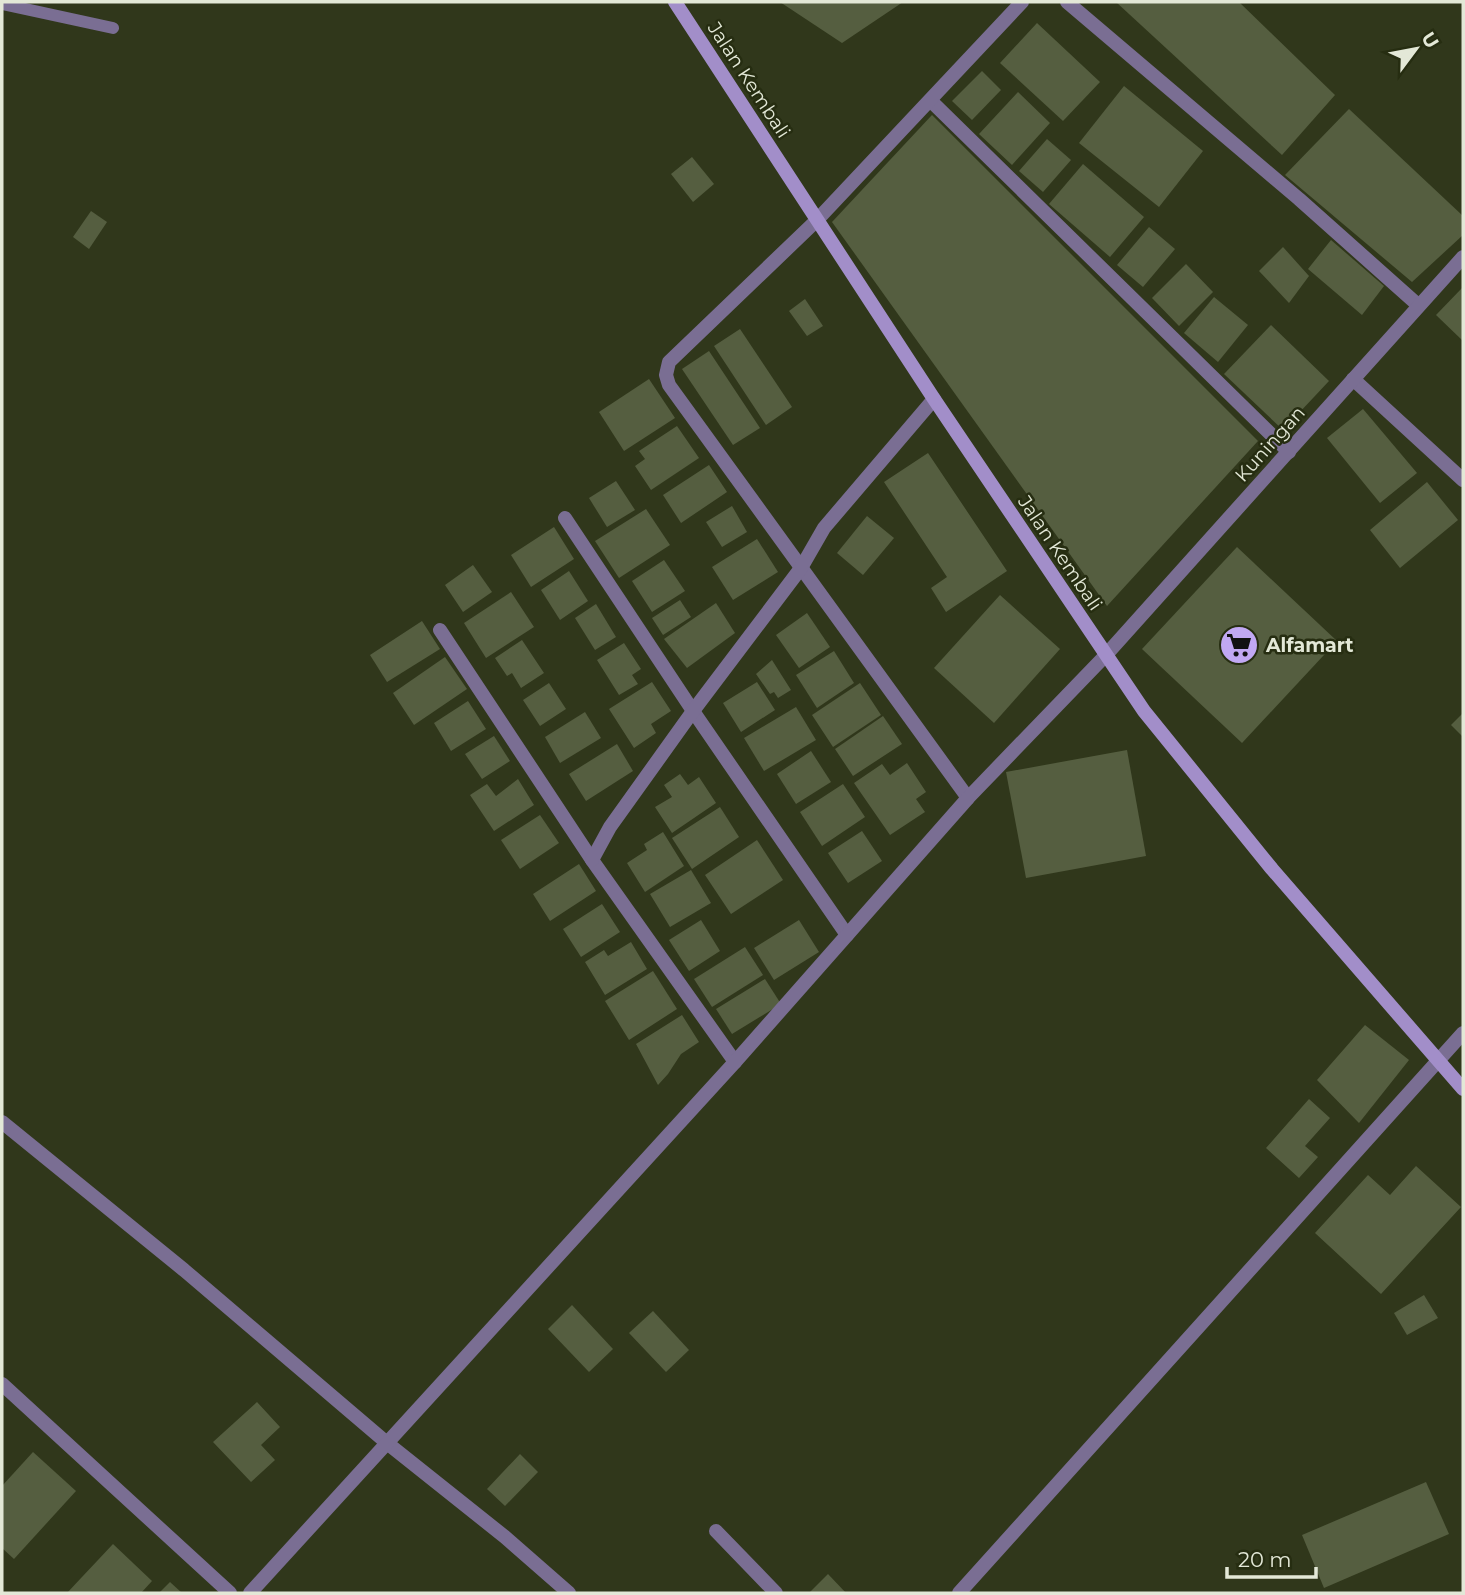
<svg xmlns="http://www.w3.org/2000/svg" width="1465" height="1595" viewBox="0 0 1465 1595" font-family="Montserrat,sans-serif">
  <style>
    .building { fill: #555e40 }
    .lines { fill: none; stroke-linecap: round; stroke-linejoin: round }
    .lane { stroke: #7a6e93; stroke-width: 12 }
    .street { stroke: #7a6e93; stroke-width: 14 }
    .secondary { stroke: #a28ec9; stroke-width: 14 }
    .labels { text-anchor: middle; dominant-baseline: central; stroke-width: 5; stroke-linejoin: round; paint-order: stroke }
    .street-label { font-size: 19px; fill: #e3e8d7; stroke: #262d11 }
    .poi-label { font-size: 19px; font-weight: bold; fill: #e3e8d7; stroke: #262d11; text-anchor: start }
  </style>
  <rect width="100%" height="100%" fill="#30371b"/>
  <!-- building -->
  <g class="building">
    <path d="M780,2h123l-61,41z"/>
    <path d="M1116,2h123l96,93 -53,60z"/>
    <path d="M1037,23l63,59 -37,39 -63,-58z"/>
    <path d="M982,71l19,19 -29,30 -20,-19z"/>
    <path d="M1124,86l79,65 -44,56 -80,-64z"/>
    <path d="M1018,92l32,31 -38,42 -33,-31z"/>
    <path d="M1349,109l114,107v19l-51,47 -127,-107z"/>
    <path d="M932,115l326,326 -151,165 -275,-384z"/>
    <path d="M1047,139l24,21 -28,32 -24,-21z"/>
    <path d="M692,157l22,27 -21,18 -22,-28z"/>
    <path d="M1083,164l61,53 -34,40 -61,-53z"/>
    <path d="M91,211l16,11 -18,27 -16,-12z"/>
    <path d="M1149,227l26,22 -32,38 -26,-22z"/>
    <path d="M1331,240l53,46 -22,29 -54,-46z"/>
    <path d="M1283,247l26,29 -20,27 -30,-32z"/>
    <path d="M1186,264l27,28 -34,34 -27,-28z"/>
    <path d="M1463,287v54l-27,-26z"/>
    <path d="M1214,297l34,28 -30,37 -34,-29z"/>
    <path d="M805,299l18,27 -16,10 -18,-25z"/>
    <path d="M1271,325l58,56 -46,49 -59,-56z"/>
    <path d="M740,329l52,78 -26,18 -52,-79z"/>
    <path d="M709,351l51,77 -27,17 -51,-76z"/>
    <path d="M649,379l26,39 -51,33 -25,-39z"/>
    <path d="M1363,409l54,64 -37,30 -53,-65z"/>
    <path d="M677,426l22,32 -48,32 -16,-24 10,-7 -6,-8z"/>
    <path d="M928,453l79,118 -61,41 -15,-24 16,-11 -63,-95z"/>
    <path d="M709,465l18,27 -46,31 -18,-28z"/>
    <path d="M616,481l19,29 -28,17 -18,-29z"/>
    <path d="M1427,482l31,38 -58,48 -30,-38z"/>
    <path d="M732,506l15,26 -25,15 -16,-25z"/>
    <path d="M646,509l24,36 -51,33 -24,-37z"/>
    <path d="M867,516l27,22 -31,37 -26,-22z"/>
    <path d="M554,527l20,32 -43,28 -20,-32z"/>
    <path d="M757,539l21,33 -45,28 -21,-33z"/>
    <path d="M1237,547l100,94 -95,102 -100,-94z"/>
    <path d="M664,560l21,31 -33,21 -20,-31z"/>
    <path d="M473,565l19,27 -29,20 -18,-27z"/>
    <path d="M569,571l19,30 -28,19 -19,-30z"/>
    <path d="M511,592l23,35 -48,31 -22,-35z"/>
    <path d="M1000,595l60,54 -66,74 -60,-55z"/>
    <path d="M680,600l11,17 -28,18 -11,-17z"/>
    <path d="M716,603l19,30 -48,35 -23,-29z"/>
    <path d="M596,604l20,33 -21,13 -20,-32z"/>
    <path d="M807,613l23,34 -31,21 -23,-33z"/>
    <path d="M422,621l18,28 -53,33 -17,-27z"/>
    <path d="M522,640l22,33 -23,15 -9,-15 -5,3 -12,-18z"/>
    <path d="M624,643l17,26 -9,6 6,9 -19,11 -22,-35z"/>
    <path d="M834,651l20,32 -37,25 -21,-33z"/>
    <path d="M445,657l22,32 -53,36 -21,-32z"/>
    <path d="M772,660l19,30 -13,8 -4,-6 -4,2 -14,-20z"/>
    <path d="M652,682l19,29 -20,13 5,9 -22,15 -25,-39z"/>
    <path d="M757,682l18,28 -34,22 -18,-29z"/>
    <path d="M549,683l17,26 -26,17 -17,-26z"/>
    <path d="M860,683l21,32 -48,32 -21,-32z"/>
    <path d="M468,701l18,28 -35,22 -17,-28z"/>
    <path d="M796,707l20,33 -52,31 -20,-33z"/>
    <path d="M585,712l16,26 -41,25 -15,-26z"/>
    <path d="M1463,713v24l-12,-12z"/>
    <path d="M883,716l19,28 -49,32 -18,-27z"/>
    <path d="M494,736l16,25 -28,18 -17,-25z"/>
    <path d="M617,744l16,27 -47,30 -17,-27z"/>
    <path d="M1127,750l19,106 -120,22 -20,-106z"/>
    <path d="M811,751l20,31 -35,22 -19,-30z"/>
    <path d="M907,763l19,29 -10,7 9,13 -35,23 -36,-52 28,-19 8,11z"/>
    <path d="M680,774l8,11 11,-8 17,26 -44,30 -17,-26 17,-10 -8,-12z"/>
    <path d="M518,779l16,26 -40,26 -24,-36 17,-11 9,12z"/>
    <path d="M843,784l22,33 -43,29 -22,-34z"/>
    <path d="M720,807l19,30 -47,32 -20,-31z"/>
    <path d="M540,815l19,28 -39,26 -19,-29z"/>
    <path d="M862,831l20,30 -34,22 -20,-30z"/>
    <path d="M663,832l21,34 -39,26 -18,-29 20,-13 -3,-6z"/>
    <path d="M757,840l26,40 -52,34 -26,-39z"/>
    <path d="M579,864l17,27 -46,30 -17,-27z"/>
    <path d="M691,870l20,33 -41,24 -20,-33z"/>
    <path d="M602,904l18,28 -39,25 -18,-28z"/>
    <path d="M701,920l19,31 -31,20 -20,-31z"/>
    <path d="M799,920l20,32 -45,28 -20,-32z"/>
    <path d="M631,942l16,27 -42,26 -20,-33 19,-12 4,6z"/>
    <path d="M745,947l18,28 -51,32 -18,-28z"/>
    <path d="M653,971l24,38 -48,31 -24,-39z"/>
    <path d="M765,979l16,25 -49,30 -16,-25z"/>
    <path d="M682,1015l17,27 -18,12 -13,20 -10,11 -22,-41z"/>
    <path d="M1365,1025l44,35 -50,63 -42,-43z"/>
    <path d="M1309,1099l21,19 -25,28 13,11 -19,21 -33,-30z"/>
    <path d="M1416,1166l45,41 -80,87 -66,-61 53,-58 22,20z"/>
    <path d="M1424,1295l14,23 -31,17 -13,-22z"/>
    <path d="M572,1305l41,44 -24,23 -41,-43z"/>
    <path d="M653,1311l36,39 -23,22 -37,-39z"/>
    <path d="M257,1402l23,25 -19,18 14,15 -24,22 -38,-40z"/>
    <path d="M33,1452l43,39 -62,68 -12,-11v-62z"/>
    <path d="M520,1454l18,18 -33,34 -18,-17z"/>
    <path d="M1426,1482l23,52 -125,54 -22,-53z"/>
    <path d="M113,1544l39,37 -11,12h-74z"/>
    <path d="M828,1574l18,19h-37z"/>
    <path d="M170,1582l12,11h-23z"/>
  </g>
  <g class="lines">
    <!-- lane -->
    <path class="lane" d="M2,4l111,24"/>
    <!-- street -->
    <g class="street">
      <path d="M1067,2l232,197 119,106"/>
      <path d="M931,101l358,351"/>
      <path d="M1353,379l110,101"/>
      <path d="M565,518l128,193 154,224"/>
      <path d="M440,630l152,230 143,202"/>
      <path d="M968,798l-299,-413 -3,-10 3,-13 148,-142 205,-218"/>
      <path d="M592,860l18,-33 83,-116 108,-143 23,-40 110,-129"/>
      <path d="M2,1122l182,148 203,173 118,94 64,56"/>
      <path d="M2,1384l228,209"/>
      <path d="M716,1531l60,62"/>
      <path d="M250,1593l485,-531 233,-264 137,-142 358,-399"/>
      <path d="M959,1593l504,-560"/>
    </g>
    <!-- secondary -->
    <path class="secondary" d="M675,2l259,397 210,312 128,158 191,220"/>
  </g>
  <!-- icons -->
  <defs>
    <symbol id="supermarket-disc" viewBox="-11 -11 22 22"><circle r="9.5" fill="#c1a8f3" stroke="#262d11"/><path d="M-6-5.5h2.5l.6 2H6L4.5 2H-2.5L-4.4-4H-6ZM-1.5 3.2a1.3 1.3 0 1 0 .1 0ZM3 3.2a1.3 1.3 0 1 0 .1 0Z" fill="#111"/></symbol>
  </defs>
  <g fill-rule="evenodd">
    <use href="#supermarket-disc" x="1217" y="623" width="44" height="44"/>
  </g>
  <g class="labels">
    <!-- street labels -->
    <g class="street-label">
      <text transform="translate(749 80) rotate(57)">Jalan Kembali</text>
      <text transform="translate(1270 444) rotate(-48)">Kuningan</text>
      <text transform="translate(1060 553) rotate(56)">Jalan Kembali</text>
    </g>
    <!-- poi labels -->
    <g class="poi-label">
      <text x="1266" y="645">Alfamart</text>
    </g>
  </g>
  <!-- border -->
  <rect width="1465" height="1595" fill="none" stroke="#e3e8d7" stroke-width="7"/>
  <!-- north arrow -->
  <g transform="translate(1416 49) rotate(58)" stroke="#262d11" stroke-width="5" paint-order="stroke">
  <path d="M0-5L12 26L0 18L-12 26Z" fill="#e3e8d7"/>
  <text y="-10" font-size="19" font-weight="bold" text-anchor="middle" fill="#e3e8d7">U</text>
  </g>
  <!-- scale -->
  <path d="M1227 1567v10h89v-10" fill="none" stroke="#e3e8d7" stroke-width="3.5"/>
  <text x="1238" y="1567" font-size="21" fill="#e3e8d7" stroke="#262d11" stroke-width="5" paint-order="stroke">20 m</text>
</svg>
